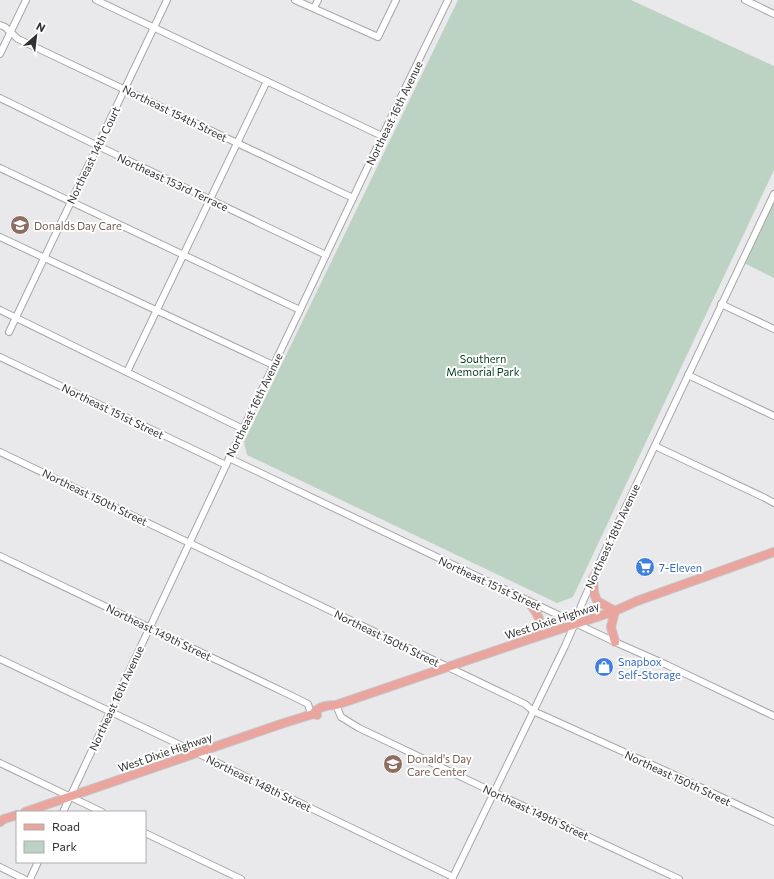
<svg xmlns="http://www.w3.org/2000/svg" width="774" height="879" viewBox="0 0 774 879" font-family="Commissioner,sans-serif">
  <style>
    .green { fill: #bcd2c2 }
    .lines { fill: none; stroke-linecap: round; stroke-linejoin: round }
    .minor-casing { stroke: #a6a6a8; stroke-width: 8 }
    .major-casing { stroke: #c5c5c5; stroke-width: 10 }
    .minor { stroke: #fff; stroke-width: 6 }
    .major { stroke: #e9a59e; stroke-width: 8 }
    .labels { text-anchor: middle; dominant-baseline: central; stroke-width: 4; stroke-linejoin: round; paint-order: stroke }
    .street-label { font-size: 11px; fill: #313131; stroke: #fff }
    .education-label { font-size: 11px; fill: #785e54; stroke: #fff; text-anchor: start }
    .park-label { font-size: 11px; fill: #003c1c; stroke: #fff }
    .shop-label { font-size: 11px; fill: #366cbe; stroke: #fff; text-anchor: start }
  </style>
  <rect width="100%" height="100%" fill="#e9e9eb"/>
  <!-- green -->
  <g class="green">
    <path d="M458,0h173l143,66v104l-201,427 -16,6 -310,-148 -3,-13z"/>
    <path d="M774,194v84l-32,-16z"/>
  </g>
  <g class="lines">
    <defs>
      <g id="minor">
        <path d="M96,0l286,136"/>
        <path d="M295,0l83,37 18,-37"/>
        <path d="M745,0l29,14"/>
        <path d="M314,8l4,-8"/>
        <path d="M0,25l5,2 13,12 335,159"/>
        <path d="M0,54l26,-54"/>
        <path d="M0,98l98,48 228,109"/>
        <path d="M0,168l300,142"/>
        <path d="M0,237l273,128"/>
        <path d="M721,304l53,25"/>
        <path d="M0,310l243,119"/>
        <path d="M9,332l158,-332"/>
        <path d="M0,357l226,108"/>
        <path d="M127,372l140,-291"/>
        <path d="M688,375l86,41"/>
        <path d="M655,446l110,52 9,5"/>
        <path d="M0,452l525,252 8,7 18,8 117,53 106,50"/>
        <path d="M229,458l386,184 52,23 107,51"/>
        <path d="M0,556l292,140 16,8 3,10"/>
        <path d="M0,659l197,94 256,124"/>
        <path d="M336,705l5,12 18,11 134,64 186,87"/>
        <path d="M0,763l102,49"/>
        <path d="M63,812l180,-383 57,-119 97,-205 51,-105"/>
        <path d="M145,833l96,46"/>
        <path d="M0,867l24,12"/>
        <path d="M30,879l8,-17"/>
        <path d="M452,879l113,-233 10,-23 6,-17 23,-53 170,-359"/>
      </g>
      <g id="major">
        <path d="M593,578l1,15 3,8 18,10"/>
        <path d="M528,601c11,16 15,16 7,36"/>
        <path d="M615,611l-4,16 4,15"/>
        <path d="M313,714c5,-8 15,-9 23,-9l191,-65 88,-29 22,-10 137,-49"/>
        <path d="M25,812l259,-89 29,-9 4,1"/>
        <path d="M0,822l4,-3 13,-4"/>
      </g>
    </defs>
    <!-- minor casing -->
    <use href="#minor" class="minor-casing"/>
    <!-- major casing -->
    <use href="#major" class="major-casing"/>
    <!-- minor -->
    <use href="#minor" class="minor"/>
    <!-- major -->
    <use href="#major" class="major"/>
  </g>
  <!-- icons -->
  <defs>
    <symbol id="school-disc" viewBox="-11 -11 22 22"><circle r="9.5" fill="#8d6e63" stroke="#fff"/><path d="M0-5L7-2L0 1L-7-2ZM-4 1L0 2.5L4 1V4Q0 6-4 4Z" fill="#fff"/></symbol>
    <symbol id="supermarket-disc" viewBox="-11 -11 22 22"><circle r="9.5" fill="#3f7fe0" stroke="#fff"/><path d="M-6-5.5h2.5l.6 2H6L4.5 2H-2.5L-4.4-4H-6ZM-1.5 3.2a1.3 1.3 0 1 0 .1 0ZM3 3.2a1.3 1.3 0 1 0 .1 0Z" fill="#fff"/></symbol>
    <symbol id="shop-disc" viewBox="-11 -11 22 22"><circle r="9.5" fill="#3f7fe0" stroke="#fff"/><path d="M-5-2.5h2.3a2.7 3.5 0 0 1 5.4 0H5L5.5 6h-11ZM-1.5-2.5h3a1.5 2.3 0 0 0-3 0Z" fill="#fff"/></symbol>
  </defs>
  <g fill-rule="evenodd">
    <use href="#school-disc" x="9" y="214" width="22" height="22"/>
    <use href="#supermarket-disc" x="634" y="556" width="22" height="22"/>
    <use href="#shop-disc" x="593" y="656" width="22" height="22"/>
    <use href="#school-disc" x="382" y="753" width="22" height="22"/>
  </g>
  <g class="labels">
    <!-- street labels -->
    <g class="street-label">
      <text transform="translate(175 113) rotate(26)">Northeast 154th Street</text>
      <text transform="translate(394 113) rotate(-64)">Northeast 16th Avenue</text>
      <text transform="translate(93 155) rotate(-64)">Northeast 14th Court</text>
      <text transform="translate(173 182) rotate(25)">Northeast 153rd Terrace</text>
      <text transform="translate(254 405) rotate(-64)">Northeast 16th Avenue</text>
      <text transform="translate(113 411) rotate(26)">Northeast 151st Street</text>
      <text transform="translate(95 497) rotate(26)">Northeast 150th Street</text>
      <text transform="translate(612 536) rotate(-65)">Northeast 18th Avenue</text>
      <text transform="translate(490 583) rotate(25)">Northeast 151st Street</text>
      <text transform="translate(552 620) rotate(-18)">West Dixie Highway</text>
      <text transform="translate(159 632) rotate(26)">Northeast 149th Street</text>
      <text transform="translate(387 638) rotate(26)">Northeast 150th Street</text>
      <text transform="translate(116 698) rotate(-65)">Northeast 16th Avenue</text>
      <text transform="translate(165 752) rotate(-19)">West Dixie Highway</text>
      <text transform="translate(678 778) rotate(25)">Northeast 150th Street</text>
      <text transform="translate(259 783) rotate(26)">Northeast 148th Street</text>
      <text transform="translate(536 812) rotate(25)">Northeast 149th Street</text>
    </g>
    <!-- education labels -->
    <g class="education-label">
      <text x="34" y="225">Donalds Day Care</text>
      <text x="407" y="758">Donald's Day<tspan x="407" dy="13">Care Center</tspan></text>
    </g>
    <!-- park labels -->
    <g class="park-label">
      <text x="483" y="358">Southern<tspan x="483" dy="13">Memorial Park</tspan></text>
    </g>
    <!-- shop labels -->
    <g class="shop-label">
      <text x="659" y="567">7-Eleven</text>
      <text x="618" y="661">Snapbox<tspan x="618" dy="13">Self-Storage</tspan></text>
    </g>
  </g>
  <!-- legend -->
  <rect x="16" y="811" width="130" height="52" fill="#ffffff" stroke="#adadad"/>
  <rect x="24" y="824" width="20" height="6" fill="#e9a59e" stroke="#adadad"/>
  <text x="52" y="831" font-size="12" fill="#313131">Road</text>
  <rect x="24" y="841" width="20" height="12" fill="#bcd2c2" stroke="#adadad"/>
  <text x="52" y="851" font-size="12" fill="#313131">Park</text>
  <!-- north arrow -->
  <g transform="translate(36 36) rotate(28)" stroke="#ffffff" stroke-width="3" paint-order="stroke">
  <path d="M0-3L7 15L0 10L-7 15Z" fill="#313131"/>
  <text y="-6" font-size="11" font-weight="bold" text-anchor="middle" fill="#313131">N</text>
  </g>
</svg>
